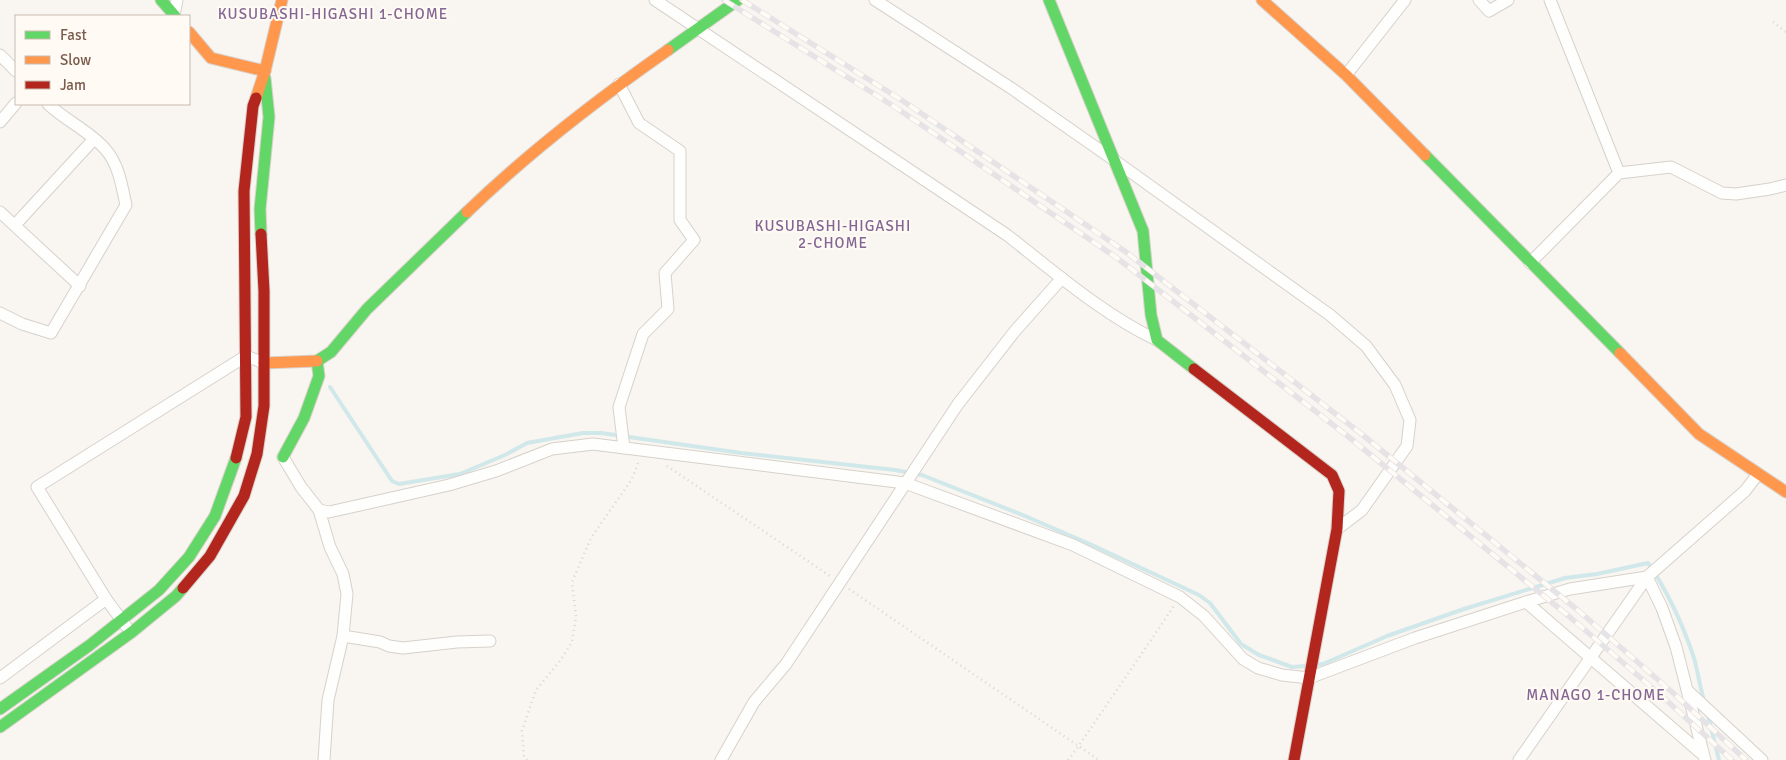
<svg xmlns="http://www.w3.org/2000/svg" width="1786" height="760" viewBox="0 0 1786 760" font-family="Signika,sans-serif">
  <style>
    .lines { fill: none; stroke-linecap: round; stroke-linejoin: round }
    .stream { stroke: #d0e8ea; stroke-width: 4 }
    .street-casing { stroke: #d7d1cb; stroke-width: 13 }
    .fast-casing { stroke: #d9d2cb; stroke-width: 13 }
    .slow-casing { stroke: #d9d2cb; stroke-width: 13 }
    .jam-casing { stroke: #d9d2cb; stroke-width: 13 }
    .path { stroke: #dcd5d0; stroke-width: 2.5; stroke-dasharray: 1 4; stroke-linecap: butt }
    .street { stroke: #fefefd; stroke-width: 11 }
    .fast { stroke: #63d668; stroke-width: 11 }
    .slow { stroke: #ff974d; stroke-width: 11 }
    .jam { stroke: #b3261e; stroke-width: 11 }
    .rail-casing { stroke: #e6e3e7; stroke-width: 5.5 }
    .rail { stroke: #fffaf3; stroke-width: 4; stroke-dasharray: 11; stroke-linecap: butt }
    .labels { text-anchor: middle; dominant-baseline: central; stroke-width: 4; stroke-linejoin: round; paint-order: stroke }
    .neighbourhood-label { font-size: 15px; letter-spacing: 1px; fill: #846695; stroke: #fffaf3 }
  </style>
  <rect width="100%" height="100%" fill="#f9f5f0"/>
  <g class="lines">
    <!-- stream -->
    <g class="stream">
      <path d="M330,387l62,94 7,3 61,-10 45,-19 22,-12 56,-10h18l140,20 154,17 27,5 103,41 67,29 107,50 11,8 31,41 18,11 33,12 14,-1"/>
      <path d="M1316,665l7,-1 64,-28 77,-27 101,-31 32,-4 51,-11c20,29 35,62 46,95 4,14 6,29 10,43"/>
      <path d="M1708,715l11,45"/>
    </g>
    <defs>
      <g id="street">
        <path d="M655,0l352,235c46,36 98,81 150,105"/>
        <path d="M875,0l136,88 103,72 216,155 36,31 29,39 15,35 -3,26 -45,64 -25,19"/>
        <path d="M1479,0l10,11 19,-11"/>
        <path d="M1550,0l69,173"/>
        <path d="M174,15l3,-15"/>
        <path d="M0,55l16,16"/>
        <path d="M1346,75l59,-75"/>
        <path d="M619,84l20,39 41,28v69l14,20 -29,33 3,36 -25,25 -24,73 5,41"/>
        <path d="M0,122l16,-19"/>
        <path d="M0,212l80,74"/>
        <path d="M15,225l79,-86"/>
        <path d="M1530,263l89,-90 52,-6 51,26 14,1 34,-5 16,-4"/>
        <path d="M0,313l22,11 29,9 75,-128c-4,-18 -7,-40 -20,-55 -16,-19 -40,-29 -58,-46"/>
        <path d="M283,457l18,30 18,23 10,2 120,-27 47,-14 56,-22 41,-5 312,39 168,62 107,52 24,19 39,43 15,9 24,7 27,3 106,-40 111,-36 44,-13 77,-12 15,31 14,39 29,113"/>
        <path d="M319,510l11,37 13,27 4,20 -4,42 -15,64 -4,60"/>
        <path d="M1526,602l175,151"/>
        <path d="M126,626l-20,-27 -69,-112 209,-131 18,7"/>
        <path d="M343,636l37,6 9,4 14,2 54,-6 33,-1"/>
        <path d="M0,678l106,-79"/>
        <path d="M1689,692l73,68"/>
        <path d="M721,760l33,-58 32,-38 172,-260 57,-73 47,-53"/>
        <path d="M1519,760l128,-183 98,-86 13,-17"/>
      </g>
      <g id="fast">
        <path d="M161,0l14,16"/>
        <path d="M1049,0l94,231 8,84 6,25 37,29"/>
        <path d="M668,50l70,-50"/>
        <path d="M1425,155l195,198"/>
        <path d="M261,234l-1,-25 9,-92 -4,-39"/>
        <path d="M283,457l21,-39 15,-42 -2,-15 14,-9 36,-43 100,-97"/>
        <path d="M0,709l90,-64 69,-55 30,-33 26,-41 21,-58"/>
        <path d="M0,727l132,-95 44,-36 7,-8"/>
      </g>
      <g id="slow">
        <path d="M1262,0l84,75 79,80"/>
        <path d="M189,32l22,26 54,13"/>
        <path d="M256,98l9,-27 17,-71"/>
        <path d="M467,212c62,-60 131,-113 201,-162"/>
        <path d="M1620,353l79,81 87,58"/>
        <path d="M264,363l53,-2"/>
      </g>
      <g id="jam">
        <path d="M1194,369l138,106 7,16 -2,38 -43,231"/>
        <path d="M236,458l10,-41 -2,-226 9,-85 3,-8"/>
        <path d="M183,588l27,-32 34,-60 13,-42 7,-48v-115l-3,-57"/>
      </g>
    </defs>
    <!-- street casing -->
    <use href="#street" class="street-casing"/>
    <!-- fast casing -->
    <use href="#fast" class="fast-casing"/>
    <!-- slow casing -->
    <use href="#slow" class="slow-casing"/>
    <!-- jam casing -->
    <use href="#jam" class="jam-casing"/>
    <!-- path -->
    <g class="path">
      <path d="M1773,22l13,10"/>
      <path d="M667,466l163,110"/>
      <path d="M849,589l250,171"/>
      <path d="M527,760l-3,-3 -2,-26 14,-41 24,-29 12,-19 4,-25 -4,-35 19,-44 41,-59 7,-18"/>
      <path d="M1068,760l10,-13 96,-141"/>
    </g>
    <!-- street -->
    <use href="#street" class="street"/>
    <!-- fast -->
    <use href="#fast" class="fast"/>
    <!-- slow -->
    <use href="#slow" class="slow"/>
    <!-- jam -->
    <use href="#jam" class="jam"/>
    <defs>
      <g id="rail">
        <path d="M724,0l171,107 222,151 233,180 221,180 93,80 68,62"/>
        <path d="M742,0l161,101 223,151 233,180 221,180 92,80 74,68"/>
      </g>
    </defs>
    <!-- rail casing -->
    <use href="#rail" class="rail-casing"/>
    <!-- rail -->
    <use href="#rail" class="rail"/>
  </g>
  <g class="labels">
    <!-- neighbourhood labels -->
    <g class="neighbourhood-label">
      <text x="333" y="14">KUSUBASHI-HIGASHI 1-CHOME</text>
      <text x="833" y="226">KUSUBASHI-HIGASHI<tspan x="833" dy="17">2-CHOME</tspan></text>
      <text x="1596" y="695">MANAGO 1-CHOME</text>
    </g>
  </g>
  <!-- legend -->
  <rect x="15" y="15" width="175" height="90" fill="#fffaf3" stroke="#cabbb1"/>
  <rect x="25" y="31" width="25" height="8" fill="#63d668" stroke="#cabbb1"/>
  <text x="60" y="40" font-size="15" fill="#7a5c4d">Fast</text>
  <rect x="25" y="56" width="25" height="8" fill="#ff974d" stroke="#cabbb1"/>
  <text x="60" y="65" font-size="15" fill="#7a5c4d">Slow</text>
  <rect x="25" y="81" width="25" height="8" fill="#b3261e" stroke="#cabbb1"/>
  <text x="60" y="90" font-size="15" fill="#7a5c4d">Jam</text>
</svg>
